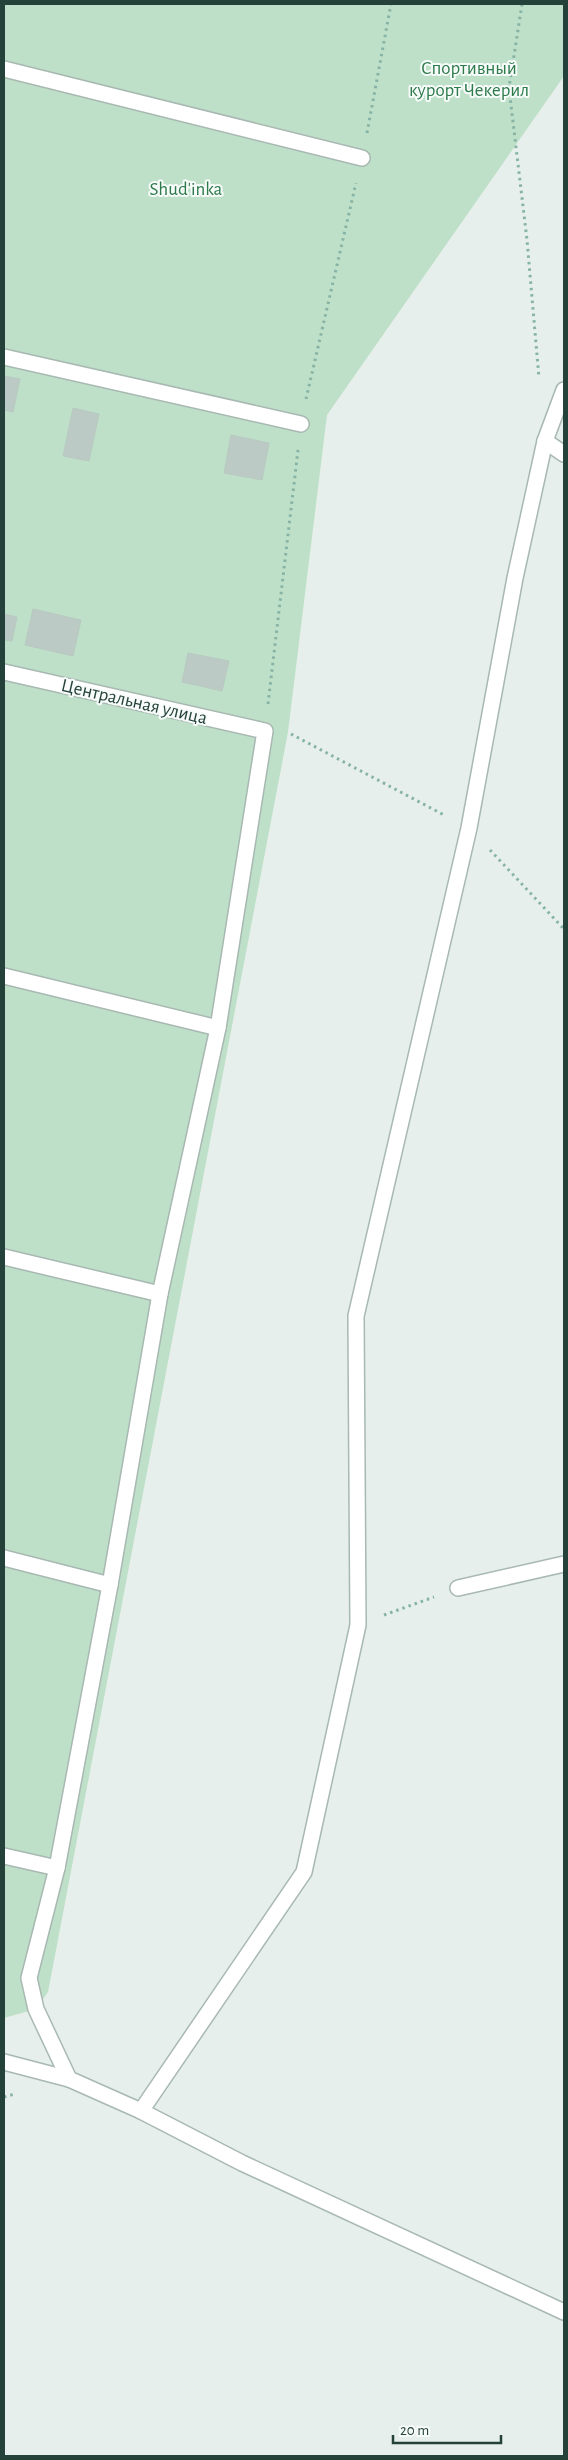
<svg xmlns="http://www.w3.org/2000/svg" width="568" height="2460" viewBox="0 0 568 2460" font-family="'Alegreya Sans',sans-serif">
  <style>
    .green { fill: #bfe0c8 }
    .building { fill: #bbcac4; stroke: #b8c9c2 }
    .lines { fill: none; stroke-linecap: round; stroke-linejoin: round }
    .minor-casing { stroke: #a8b8b2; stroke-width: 18 }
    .path { stroke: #86b3a5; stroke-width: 3; stroke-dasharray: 2.5 4; stroke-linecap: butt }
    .minor { stroke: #fff; stroke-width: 15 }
    .labels { text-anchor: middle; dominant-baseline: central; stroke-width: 4; stroke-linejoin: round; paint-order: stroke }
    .park-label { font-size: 19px; fill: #2d7a4b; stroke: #f7fbf9 }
    .street-label { font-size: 19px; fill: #24423a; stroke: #f7fbf9 }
  </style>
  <rect width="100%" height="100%" fill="#e6efeb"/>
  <!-- green -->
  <path class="green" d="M4,4h560v72l-237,339 -39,317 -240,1260 -12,17 -32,9z"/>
  <!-- building -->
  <g class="building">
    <path d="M4,376l16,3 -7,33 -9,-2z"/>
    <path d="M73,408l26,6 -10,47 -26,-5z"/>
    <path d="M231,435l38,8 -7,37 -38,-7z"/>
    <path d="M33,609l48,11 -8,36 -48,-11z"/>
    <path d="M4,614l13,3 -5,24 -8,-1z"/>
    <path d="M188,653l41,8 -7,30 -40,-9z"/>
  </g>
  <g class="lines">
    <defs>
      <g id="minor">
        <path d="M4,69l358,89"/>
        <path d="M4,357l297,67"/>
        <path d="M545,441l19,13"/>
        <path d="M4,672l261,59 -47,297 -58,266 -50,291 -53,283 -28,110 7,31 33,70 72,32 101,52 322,149"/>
        <path d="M4,976l214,52"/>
        <path d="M4,1257l156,37"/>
        <path d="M4,1558l106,27"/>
        <path d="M458,1588l106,-24"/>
        <path d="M4,1856l53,12"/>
        <path d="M4,2062l65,17"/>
        <path d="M141,2111l163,-239 54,-247 -2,-309 113,-488 46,-250 30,-137 19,-51"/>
      </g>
    </defs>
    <!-- minor casing -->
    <use href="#minor" class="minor-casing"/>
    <!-- path -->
    <g class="path">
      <path d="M522,4l-13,84 18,152 12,138"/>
      <path d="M367,133l24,-129"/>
      <path d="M306,399l50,-216"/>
      <path d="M268,704l30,-254"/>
      <path d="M291,734l153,81"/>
      <path d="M490,850l74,79"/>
      <path d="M384,1615l50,-18"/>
      <path d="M4,2097l11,-3"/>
    </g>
    <!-- minor -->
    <use href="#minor" class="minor"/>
  </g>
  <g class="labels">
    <!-- park labels -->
    <g class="park-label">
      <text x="469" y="68">Спортивный<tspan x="469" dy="22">курорт Чекерил</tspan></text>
      <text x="186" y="189">Shud'inka</text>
    </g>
    <!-- street labels -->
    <g class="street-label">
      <text transform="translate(134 702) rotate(13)">Центральная улица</text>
    </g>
  </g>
  <!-- border -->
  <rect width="568" height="2460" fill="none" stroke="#24423a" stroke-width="10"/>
  <!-- scale -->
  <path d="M393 2435v8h108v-8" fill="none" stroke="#24423a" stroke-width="2.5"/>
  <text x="400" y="2435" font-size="15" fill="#24423a" stroke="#f7fbf9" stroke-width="4" paint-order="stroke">20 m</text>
</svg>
